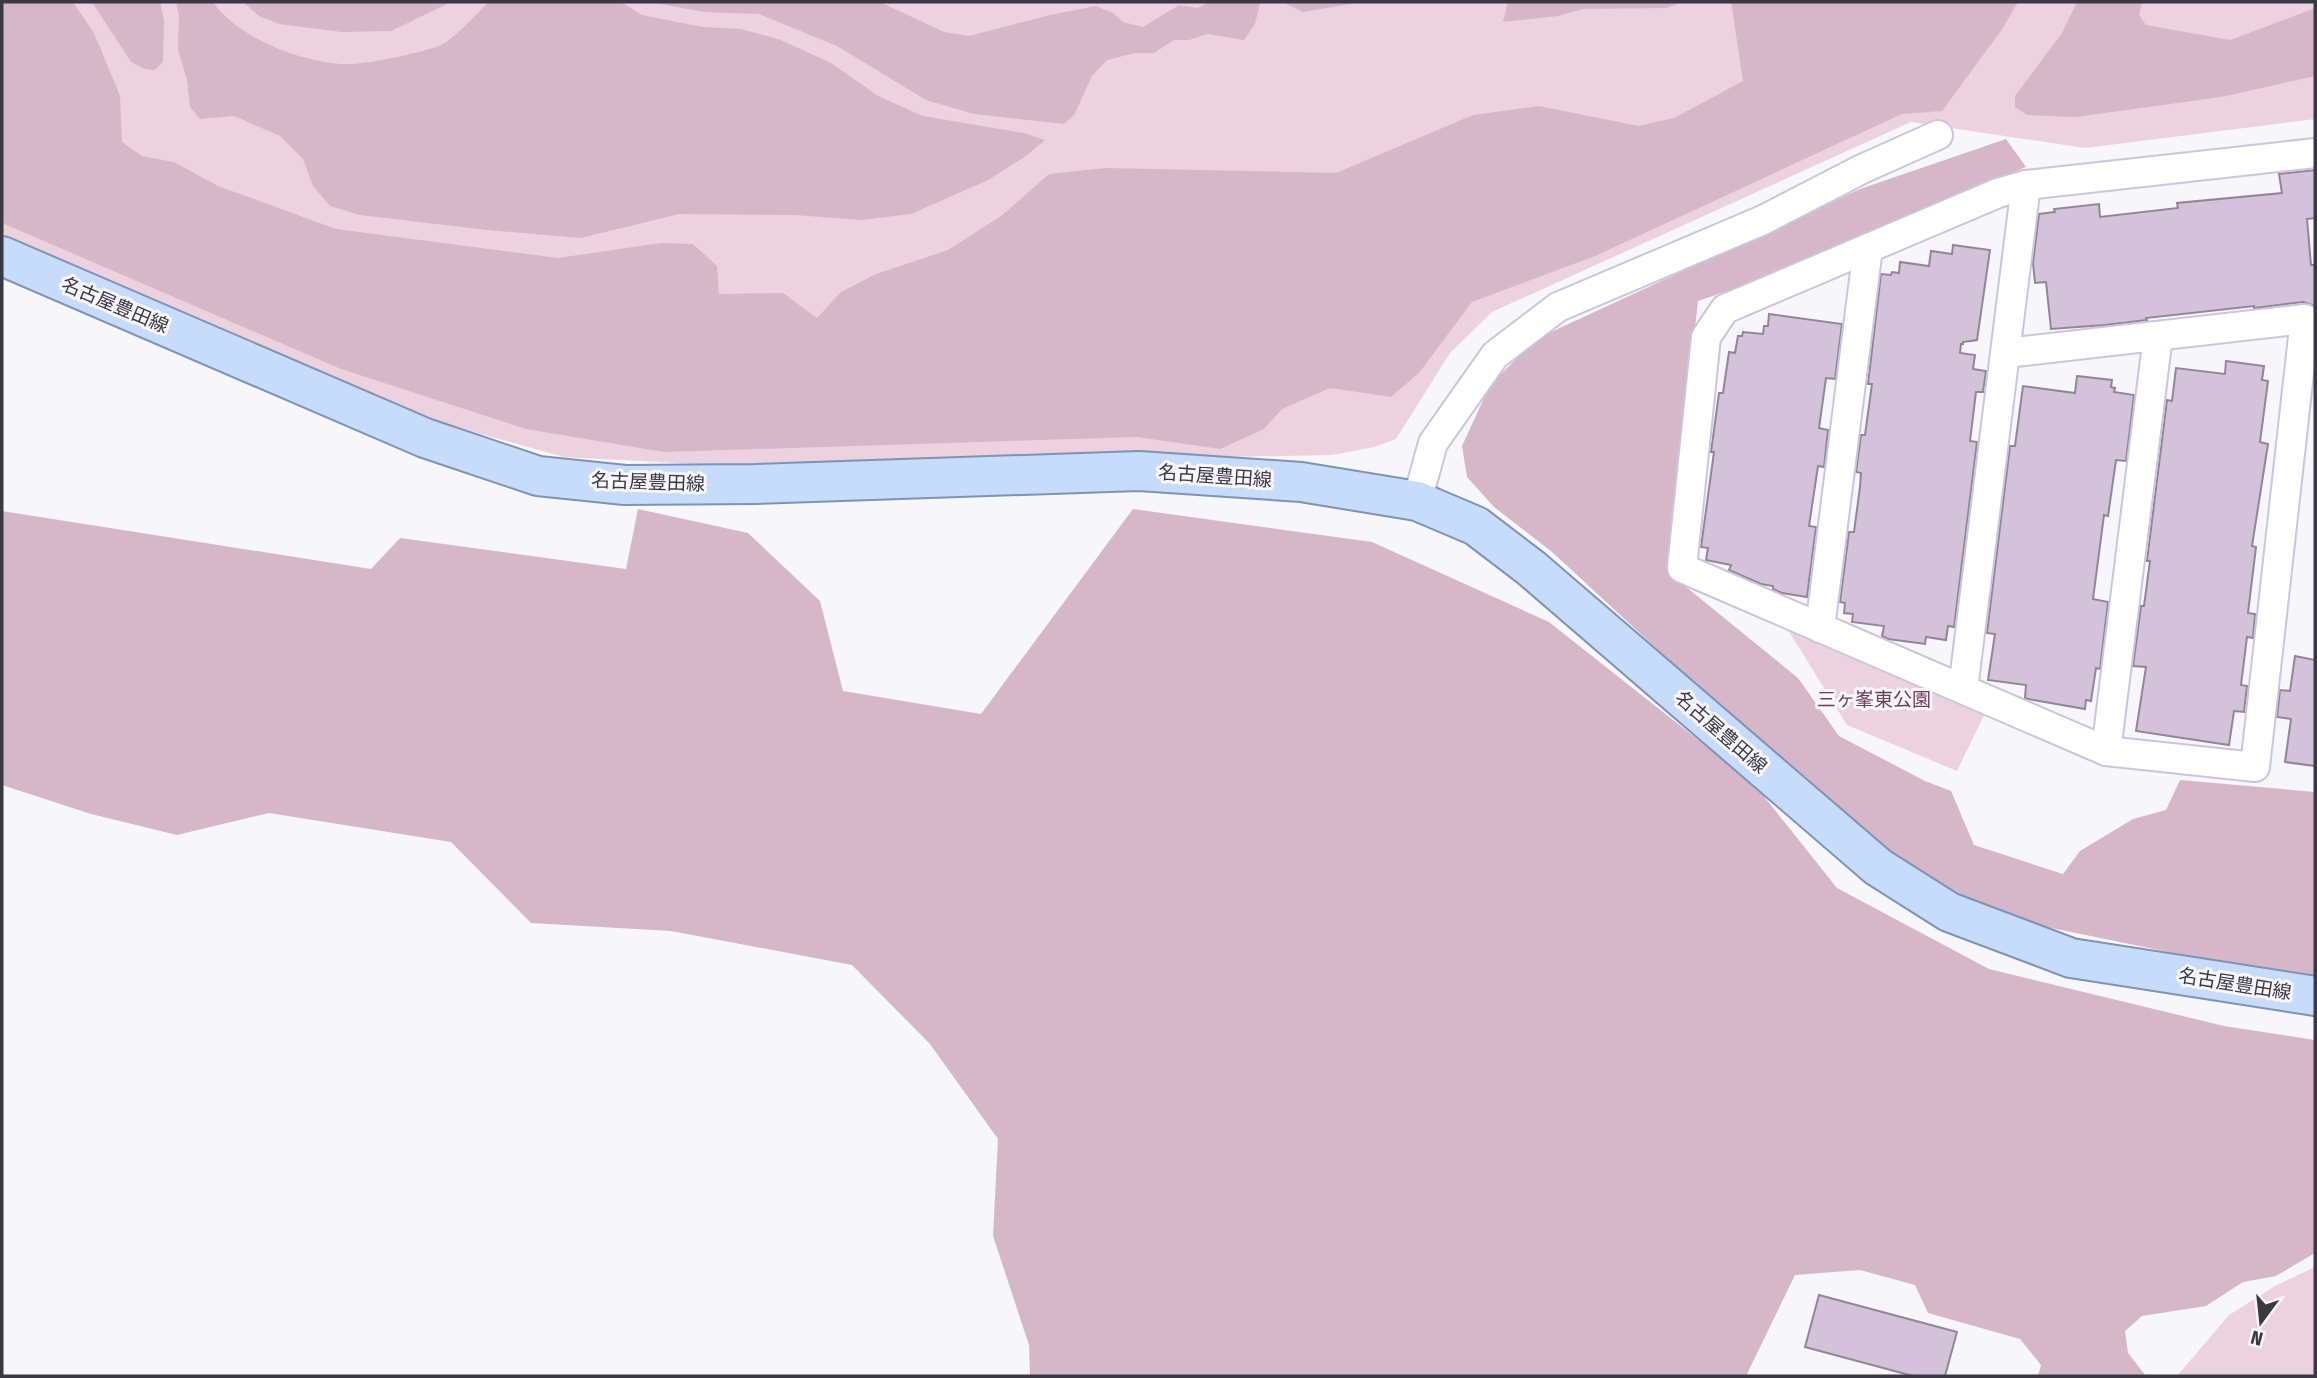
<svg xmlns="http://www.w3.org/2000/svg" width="2317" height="1378" viewBox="0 0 2317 1378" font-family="'Fira Sans Condensed','Noto Sans JP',sans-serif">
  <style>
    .green { fill: #ecd2df }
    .forest { fill: #d6b7c7 }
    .building { fill: #d4c2db; stroke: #938598; stroke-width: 2 }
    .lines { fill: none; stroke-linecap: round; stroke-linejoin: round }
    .street-casing { stroke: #c8c7de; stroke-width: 32 }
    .primary-casing { stroke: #7d93b7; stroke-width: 42 }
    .street { stroke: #fff; stroke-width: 28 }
    .primary { stroke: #c7dbfa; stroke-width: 38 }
    .labels { text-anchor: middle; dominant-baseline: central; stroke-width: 6; stroke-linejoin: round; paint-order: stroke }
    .street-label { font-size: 19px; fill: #3a3943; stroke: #f6f6fb }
    .park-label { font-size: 19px; fill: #6d415a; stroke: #f6f6fb }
  </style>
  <rect width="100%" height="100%" fill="#f6f6fb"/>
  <!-- green -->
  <g class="green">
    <path d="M2,2h2313v117l-230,29 -174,-26 -419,190 -42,41 -54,86 -22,8 -41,8 -600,11 -169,-9 -130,-36 -432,-187z"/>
    <path d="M1780,617l205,96 -28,58 -110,-46z"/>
    <path d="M2315,1267v109h-138l52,-61 46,-29z"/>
  </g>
  <!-- forest -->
  <g class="forest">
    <path d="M2,2h71l21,31 26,63 2,46 20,14 32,6 44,24 118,43 222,29 103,-15 32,1 24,22 2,28 64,-1 34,25 24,-26 35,-18 72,-24 53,-34 48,-42 57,-6 230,5 137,-58 66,-9 99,20 36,-8 69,-37 -12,-79h287l-15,26 -61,83 -40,3 -307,142 -123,46 -53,71 -28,24 -61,-9 -48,21 -18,20 -44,20 -83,-12 -473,15 -138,-23 -185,-60 -339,-146z"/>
    <path d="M92,2h68l4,18 -1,42 -8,8 -10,-1 -14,-7z"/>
    <path d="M176,2h37c25,36 86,59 128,62 21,2 80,-11 100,-19 12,-5 37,-33 48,-43h132l21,13 61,12 38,2 40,11 50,23 47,33 45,20 101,17 21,7 -19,16 -38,24 -77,34 -50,6 -67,-5 -115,-1 -98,24 -94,-8 -127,-15 -30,-9 -17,-20 -10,-27 -23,-23 -46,-20 -34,3 -10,-12 -3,-27 -9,-30 1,-35z"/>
    <path d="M243,2h208l-60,29 -50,1 -62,-8 -20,-8z"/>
    <path d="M650,2h230l64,30 25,4 81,-21 46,-9 17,7 10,9 20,5 36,-22 19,3 11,-6 51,1 -5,21 -11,16 -37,-6 -18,6h-15l-20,13h-19l-28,7 -15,16 -18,39 -10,9 -90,-10 -48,-14 -89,-54 -78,-32 -55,-2z"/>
    <path d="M1288,2h75l-60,10 -17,-8z"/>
    <path d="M1508,2h174l-15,6 -84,1 -25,7 -55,6z"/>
    <path d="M2077,2h65l-3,13 7,10 84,15 85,-32v68l-94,21 -145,20 -49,-2 -12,-8v-11l47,-63z"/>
    <path d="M2006,139l20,28 -284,119 -44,15 -28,253 5,24 123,100 41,58 86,45 26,10 23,54 89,29 17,-23 53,-32 33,-9 14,-30 135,12v190l-283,-58 -59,-21 -57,-28 -64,-46 -300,-277 -58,-45 -27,-30 -5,-31 28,-61 46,-46 324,-150z"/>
    <path d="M638,509l110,24 72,68 23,90 138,23 152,-205 239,33 177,80 205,162 83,104 152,81 235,57 91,14v213l-39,23 -33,6 -37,24 -64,10 -17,15 3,22 18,23h-108l3,-11 -21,-26 -92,-26 -13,-28 -55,-15 -65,5 -49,101h-716l-1,-31 -36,-109 5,-97 -68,-95 -78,-79 -181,-34 -140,-8 -80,-81 -182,-29 -92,22 -86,-21 -89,-29v-274l369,58 29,-31 226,31z"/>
  </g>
  <!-- building -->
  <g class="building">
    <path d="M2315,170v48l-8,1 4,46h4v41l-12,-4 -49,6v-2l-108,12 1,2 -42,5 -54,4 -5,-47 -11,1 -2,-20 6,-49 16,-2 -1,-3 45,-5 1,13 78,-9 -1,-5 105,-10 -3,-19z"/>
    <path d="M1953,245l37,5 -13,90 -14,2v2h-2l-1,9 15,2 -2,14 13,2 -3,21h-7l-6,49 7,1 -23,185 -6,-1 -2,14 -20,-3 -1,7 -37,-5 -6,-3 2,-10 -32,-4 1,-8 -9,-1 1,-10 -5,-1 9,-70h5l6,-45 1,-14 -5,-1 5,-37h4l7,-51h-4l13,-110 10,1 1,-3 7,1 1,-11 29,4 2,-15 21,3z"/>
    <path d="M1769,314l73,10 -7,55 -9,-1 -7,50 9,2 -4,37 -6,-1 -9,60 7,1 -9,70 -25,-4 -9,-4v-3l-12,-2 -32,-14 2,-5 -25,-5 2,-12 -7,-1 13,-95h-3l8,-59h4l6,-41 6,1 3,-17h4l1,-4 20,2 1,-8h4z"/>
    <path d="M2226,361l38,5 -2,14 6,1 -8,61 8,2 -16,102 4,1 -8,66 7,1 -2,24 -6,-1 -6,48 6,1 -3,26 -10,-1 -5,34 -93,-14 10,-64 -13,-1 8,-60h3l6,-45h-3l20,-161 5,1 4,-33 49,6z"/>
    <path d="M2077,376l35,4 -1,7 4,1 -1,4 20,3 -8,66 -10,-1 -8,56 -4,-1 -11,84 15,3 -8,67 -4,-1 -5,33 -5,-1 -1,9 -57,-10 -3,-1 1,-13 -38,-5 7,-46 -8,-1 23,-187h5l8,-60 52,7z"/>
    <path d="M2295,656l20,4v106l-30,-4 6,-43 -14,-2 3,-27 10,1z"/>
    <path d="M1819,1295l138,37 -12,44h-32l-108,-29z"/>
  </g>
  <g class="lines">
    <defs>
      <g id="street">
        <path d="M2006,353l299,-34 -50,448 -149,-16 -424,-183 24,-231 19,-28 273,-116 28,-8 289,-32"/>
        <path d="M1417,501l16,-58 62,-88 63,-48 205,-87 99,-51 76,-34"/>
        <path d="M1820,628l48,-380"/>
        <path d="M1963,689l63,-504"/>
        <path d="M2106,751l52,-415"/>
      </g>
      <path id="primary" d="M2,256l423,182 113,38 87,9 130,-1 384,-13 162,11 116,19 59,25 55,42 347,299 71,45 122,46 244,38"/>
    </defs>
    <!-- street casing -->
    <use href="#street" class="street-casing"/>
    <!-- primary casing -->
    <use href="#primary" class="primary-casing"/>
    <!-- street -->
    <use href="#street" class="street"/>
    <!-- primary -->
    <use href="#primary" class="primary"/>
  </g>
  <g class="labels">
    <!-- street labels -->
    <g class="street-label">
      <text transform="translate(115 305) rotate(23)">名古屋豊田線</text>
      <text transform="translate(1215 476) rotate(4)">名古屋豊田線</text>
      <text transform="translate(648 482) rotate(2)">名古屋豊田線</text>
      <text transform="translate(1721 732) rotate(41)">名古屋豊田線</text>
      <text transform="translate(2235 984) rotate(9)">名古屋豊田線</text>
    </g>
    <!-- park labels -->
    <g class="park-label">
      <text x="1874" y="699">三ヶ峯東公園</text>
    </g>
  </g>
  <!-- border -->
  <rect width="2317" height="1378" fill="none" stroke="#3a3943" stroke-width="7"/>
  <!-- north arrow -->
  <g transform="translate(2261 1322) rotate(195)" stroke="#f6f6fb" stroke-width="5" paint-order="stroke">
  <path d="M0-5L12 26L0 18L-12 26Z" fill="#3a3943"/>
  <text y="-10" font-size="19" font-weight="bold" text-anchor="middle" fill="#3a3943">N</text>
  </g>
</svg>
